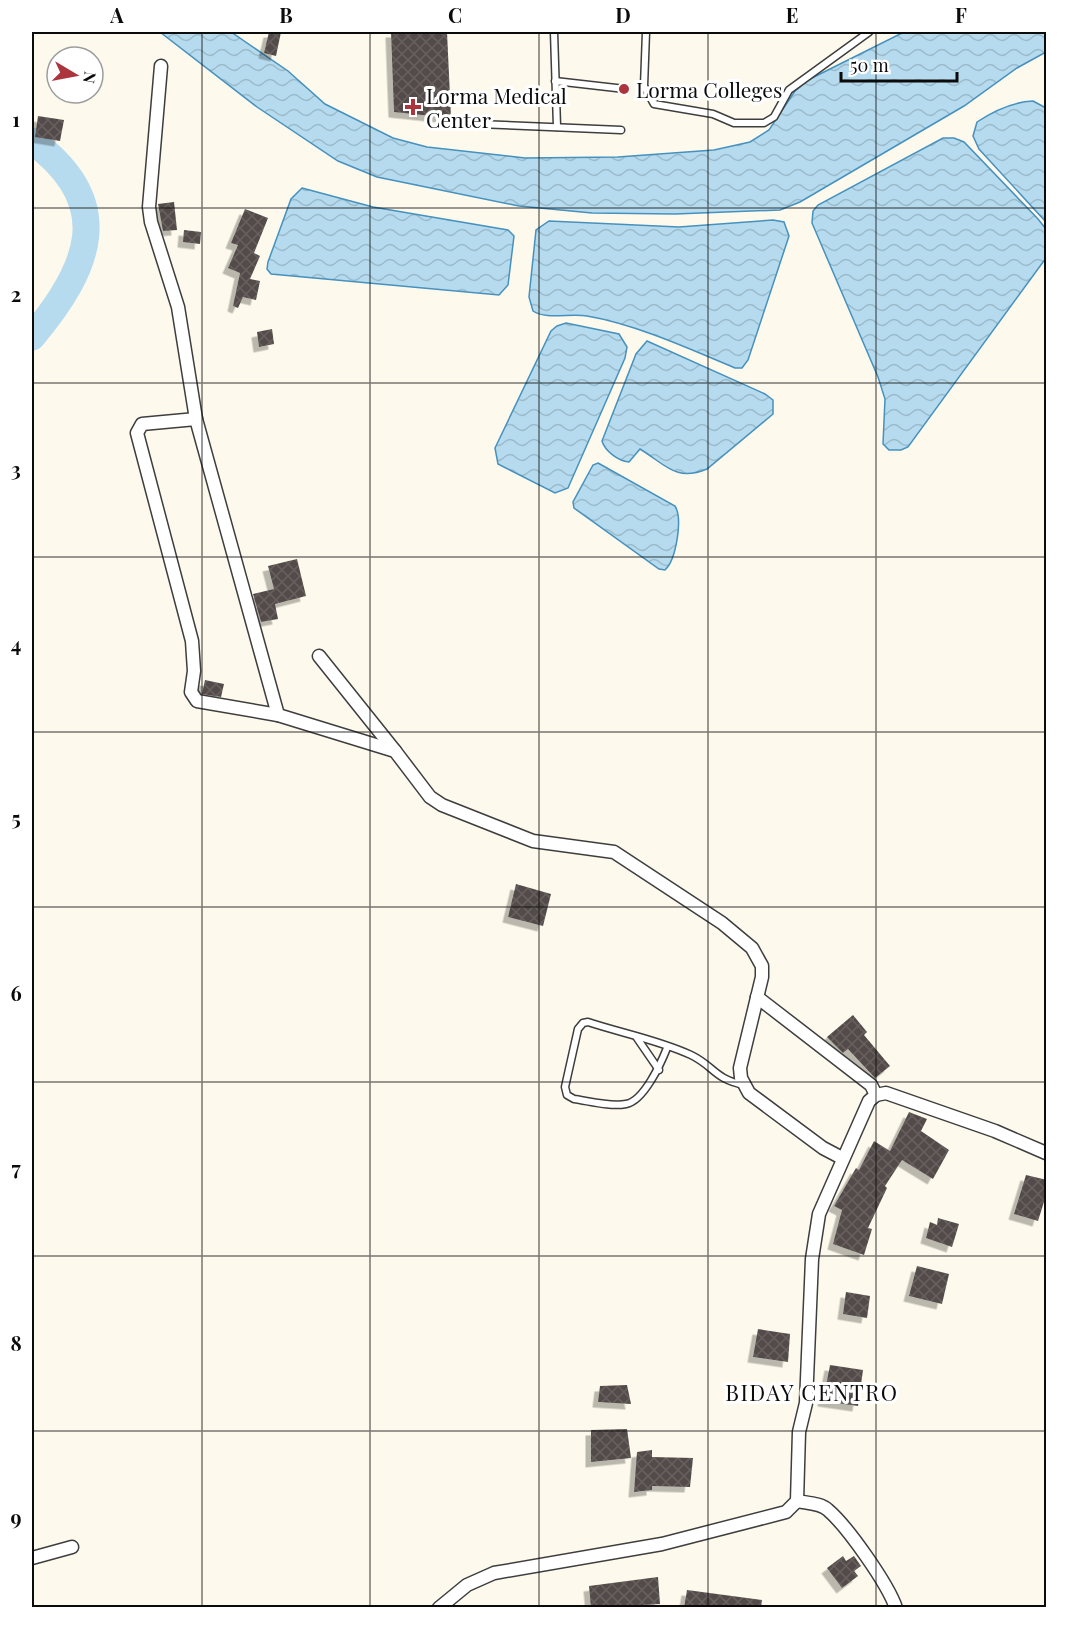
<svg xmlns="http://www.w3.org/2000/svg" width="1078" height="1639" viewBox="0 0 1078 1639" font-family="'Playfair Display',serif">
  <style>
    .water { fill: url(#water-waves); stroke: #4691bd; stroke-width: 1.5 }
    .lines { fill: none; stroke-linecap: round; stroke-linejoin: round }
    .river { stroke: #b6dbee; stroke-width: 27 }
    .building { fill: url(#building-cross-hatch); filter: url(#shadow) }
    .service-casing { stroke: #3e3e3e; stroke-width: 9 }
    .minor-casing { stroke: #3e3e3e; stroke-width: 15 }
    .service { stroke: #fff; stroke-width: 6 }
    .minor { stroke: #fff; stroke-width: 12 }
    .grid { fill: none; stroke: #0b0b0b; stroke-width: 1.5; stroke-opacity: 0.55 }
    .poi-dot { fill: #ab343d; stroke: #fff; stroke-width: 2 }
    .labels { text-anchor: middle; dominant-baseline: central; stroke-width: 6; stroke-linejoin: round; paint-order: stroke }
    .poi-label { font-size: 21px; fill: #0b0b0b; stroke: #fff; text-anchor: start }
    .neighbourhood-label { font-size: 22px; letter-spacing: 1.5px; fill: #0b0b0b; stroke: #fff }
    .neatline { fill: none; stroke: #0b0b0b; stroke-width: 2 }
    .grid-label { font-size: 20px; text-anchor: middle; font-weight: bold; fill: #0b0b0b }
  </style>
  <defs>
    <pattern id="water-waves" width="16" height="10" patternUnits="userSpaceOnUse" patternTransform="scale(1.5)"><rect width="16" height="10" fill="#b6dbee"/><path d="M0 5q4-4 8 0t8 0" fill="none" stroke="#9bbbcb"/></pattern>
    <pattern id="building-cross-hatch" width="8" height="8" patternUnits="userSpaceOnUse" patternTransform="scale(1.5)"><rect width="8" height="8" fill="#534c49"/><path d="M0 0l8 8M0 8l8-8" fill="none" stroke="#67615f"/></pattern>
    <filter id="shadow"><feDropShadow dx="-5.5" dy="5.5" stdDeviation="0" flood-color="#0004"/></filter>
  </defs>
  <rect width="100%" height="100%" fill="#fdf9ec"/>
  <!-- water -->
  <g class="water">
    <path d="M160,32h71l57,39 37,33 68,34 34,9 98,11 93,-1 96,-7 36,-8 19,-12 26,-39 15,-12 94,-47h142v20l-29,16 -53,38 -164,96 -20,8 -105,4 -83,-1 -73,-7 -142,-29 -39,-16 -81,-54z"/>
    <path d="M1033,101l13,7v114l-67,-73 -6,-13 4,-14c18,-12 35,-20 56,-21z"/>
    <path d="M943,138h11l10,4 74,77 8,10v29l-138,189 -7,3h-12l-6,-6 2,-45 -7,-22 -66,-154 1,-12 5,-6z"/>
    <path d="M302,188l71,19 135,23 6,6 -6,49 -9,10 -228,-21 -4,-5 1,-7 23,-63z"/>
    <path d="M773,220l11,2 5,14 -41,124 -6,8h-7c-45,-19 -100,-44 -148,-52 -17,-3 -41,4 -54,-5l-4,-14 7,-67 13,-9 130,6z"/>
    <path d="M566,323l53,11 8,13 -2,11 -57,130 -13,5 -57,-29 -3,-16 56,-117 6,-5z"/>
    <path d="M647,341l118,53 8,6v14l-66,55c-31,13 -41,-4 -67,-20l-11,13c-11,-1 -24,-11 -27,-21l34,-87z"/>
    <path d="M598,463l77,43c8,13 1,54 -10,64l-6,-1 -85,-61 -1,-6 20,-37z"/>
  </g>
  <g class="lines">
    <!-- river -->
    <path class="river" d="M32,141c85,62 58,127 0,196"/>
  </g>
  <!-- building -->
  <g class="building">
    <path d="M269,32h12l-5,24 -12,-3z"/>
    <path d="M391,32h56l4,86 -57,-6z"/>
    <path d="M38,116l26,4 -4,21 -25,-4z"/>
    <path d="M174,202l3,28 -14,1 -5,-27z"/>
    <path d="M245,209l23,9 -14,35 6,3 -10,23 10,2 -4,19 -13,-3 -5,11 -5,-2 7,-33 -12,-5 10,-23 -7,-2z"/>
    <path d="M184,230l17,2 -1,12 -17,-2z"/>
    <path d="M272,329l2,15 -15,3 -2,-15z"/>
    <path d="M297,559l9,37 -31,8 3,15 -17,3 -8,-28 21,-5 -6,-23z"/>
    <path d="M205,680l19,4 -3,13 -19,-3z"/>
    <path d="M516,884l35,10 -8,32 -35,-9z"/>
    <path d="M853,1015l14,17 -3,3 26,31 -15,12 -27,-29 -5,4 -16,-16z"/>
    <path d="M909,1112l18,7 -6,12 28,19 -16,29 -31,-19 -17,26 2,2 -19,40 4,1 -8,26 -31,-11 9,-34 -8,-4 22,-38 3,2 15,-29 16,10z"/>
    <path d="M1026,1175l21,5v12l-9,29 -24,-7z"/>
    <path d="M938,1218l21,6 -7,23 -26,-9 4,-16 7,3z"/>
    <path d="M917,1266l32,8 -7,30 -33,-8z"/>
    <path d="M846,1292l24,4 -3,22 -24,-4z"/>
    <path d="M758,1329l32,5 -2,28 -35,-5z"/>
    <path d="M830,1365l33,5 -5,36 -35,-5z"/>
    <path d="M627,1385l4,19 -33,-2 2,-16z"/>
    <path d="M627,1429l4,29 -40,4v-32z"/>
    <path d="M652,1450v7l41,1 -3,29 -38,-1v4l-18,2 3,-40z"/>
    <path d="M843,1556l3,5 8,-5 7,10 -7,5 4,5 -16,12 -15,-20z"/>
    <path d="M658,1577l2,27 -69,4 -2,-22z"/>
    <path d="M687,1590l75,10 -1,8h-77z"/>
  </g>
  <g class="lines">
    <defs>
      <g id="service">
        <path d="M554,32l3,95"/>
        <path d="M646,32l-2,54 10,18 59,10 21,9h30l10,-6 15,-27 80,-58"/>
        <path d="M555,81l70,8"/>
        <path d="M478,124l143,6"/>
        <path d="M637,1038l22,32"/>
        <path d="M667,1048c-6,15 -23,53 -41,56 -16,3 -37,-3 -52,-5l-7,-4 -2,-8 13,-58 5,-6 5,-1c33,11 71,18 103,33 23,11 23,24 53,30"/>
      </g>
      <g id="minor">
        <path d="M161,66l-12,141 2,15 27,85 18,112 82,296 117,36 35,46 12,8 91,36 81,11 108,71 30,25 10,18v11l-22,91 1,10 8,15 74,55 19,10"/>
        <path d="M196,419l-54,5 -5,9 55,208 2,30 -3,21 6,9 81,14"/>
        <path d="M319,656l76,95"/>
        <path d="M757,997l114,88 5,10"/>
        <path d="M797,1501c9,2 24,2 31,9 19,16 60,74 68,98"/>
        <path d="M32,1558l40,-11"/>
        <path d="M439,1608l28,-23 27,-12 168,-29 124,-32 11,-11 2,-69 7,-29 6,-144 7,-45 50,-113 7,-6 10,-2 109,38 51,22"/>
      </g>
    </defs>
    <!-- service casing -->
    <use href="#service" class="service-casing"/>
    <!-- minor casing -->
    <use href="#minor" class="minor-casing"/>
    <!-- service -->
    <use href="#service" class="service"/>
    <!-- minor -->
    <use href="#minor" class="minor"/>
  </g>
  <!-- grid -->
  <path class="grid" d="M202,32v1576M370,32v1576M539,32v1576M708,32v1576M876,32v1576M32,208h1014M32,383h1014M32,557h1014M32,732h1014M32,907h1014M32,1082h1014M32,1256h1014M32,1431h1014"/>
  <!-- markers -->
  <g class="poi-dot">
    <circle cx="624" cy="89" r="6"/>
    <path d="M410 98h6v6h6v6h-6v6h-6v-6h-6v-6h6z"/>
  </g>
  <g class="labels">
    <!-- poi labels -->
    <g class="poi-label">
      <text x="636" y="89">Lorma Colleges</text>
      <text x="426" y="95">Lorma Medical<tspan x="426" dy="24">Center</tspan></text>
    </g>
    <!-- neighbourhood labels -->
    <g class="neighbourhood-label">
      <text x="812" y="1392">BIDAY CENTRO</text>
    </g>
  </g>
  <!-- border -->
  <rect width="1078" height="1639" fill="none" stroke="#ffffff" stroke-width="66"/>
  <!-- north arrow -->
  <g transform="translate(75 75) rotate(100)"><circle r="28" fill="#ffffff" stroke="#9d9d9d" stroke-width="1.5"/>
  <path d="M0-4.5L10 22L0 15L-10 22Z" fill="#ab343d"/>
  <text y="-9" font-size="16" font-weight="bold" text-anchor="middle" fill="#0b0b0b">N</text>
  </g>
  <!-- scale -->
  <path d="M841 72v9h116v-9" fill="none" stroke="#0b0b0b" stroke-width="3"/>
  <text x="850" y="72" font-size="18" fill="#0b0b0b" stroke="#ffffff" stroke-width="4.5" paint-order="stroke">50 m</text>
  <rect x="33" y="33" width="1012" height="1573" class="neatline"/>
  <g class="grid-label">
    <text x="117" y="23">A</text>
    <text x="286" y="23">B</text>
    <text x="455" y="23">C</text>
    <text x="623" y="23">D</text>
    <text x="792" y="23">E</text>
    <text x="961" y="23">F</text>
    <text x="16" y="127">1</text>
    <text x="16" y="302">2</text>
    <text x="16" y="477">3</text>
    <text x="16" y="652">4</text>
    <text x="16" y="826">5</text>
    <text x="16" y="1001">6</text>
    <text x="16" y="1176">7</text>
    <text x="16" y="1351">8</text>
    <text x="16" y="1525">9</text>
  </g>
</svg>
